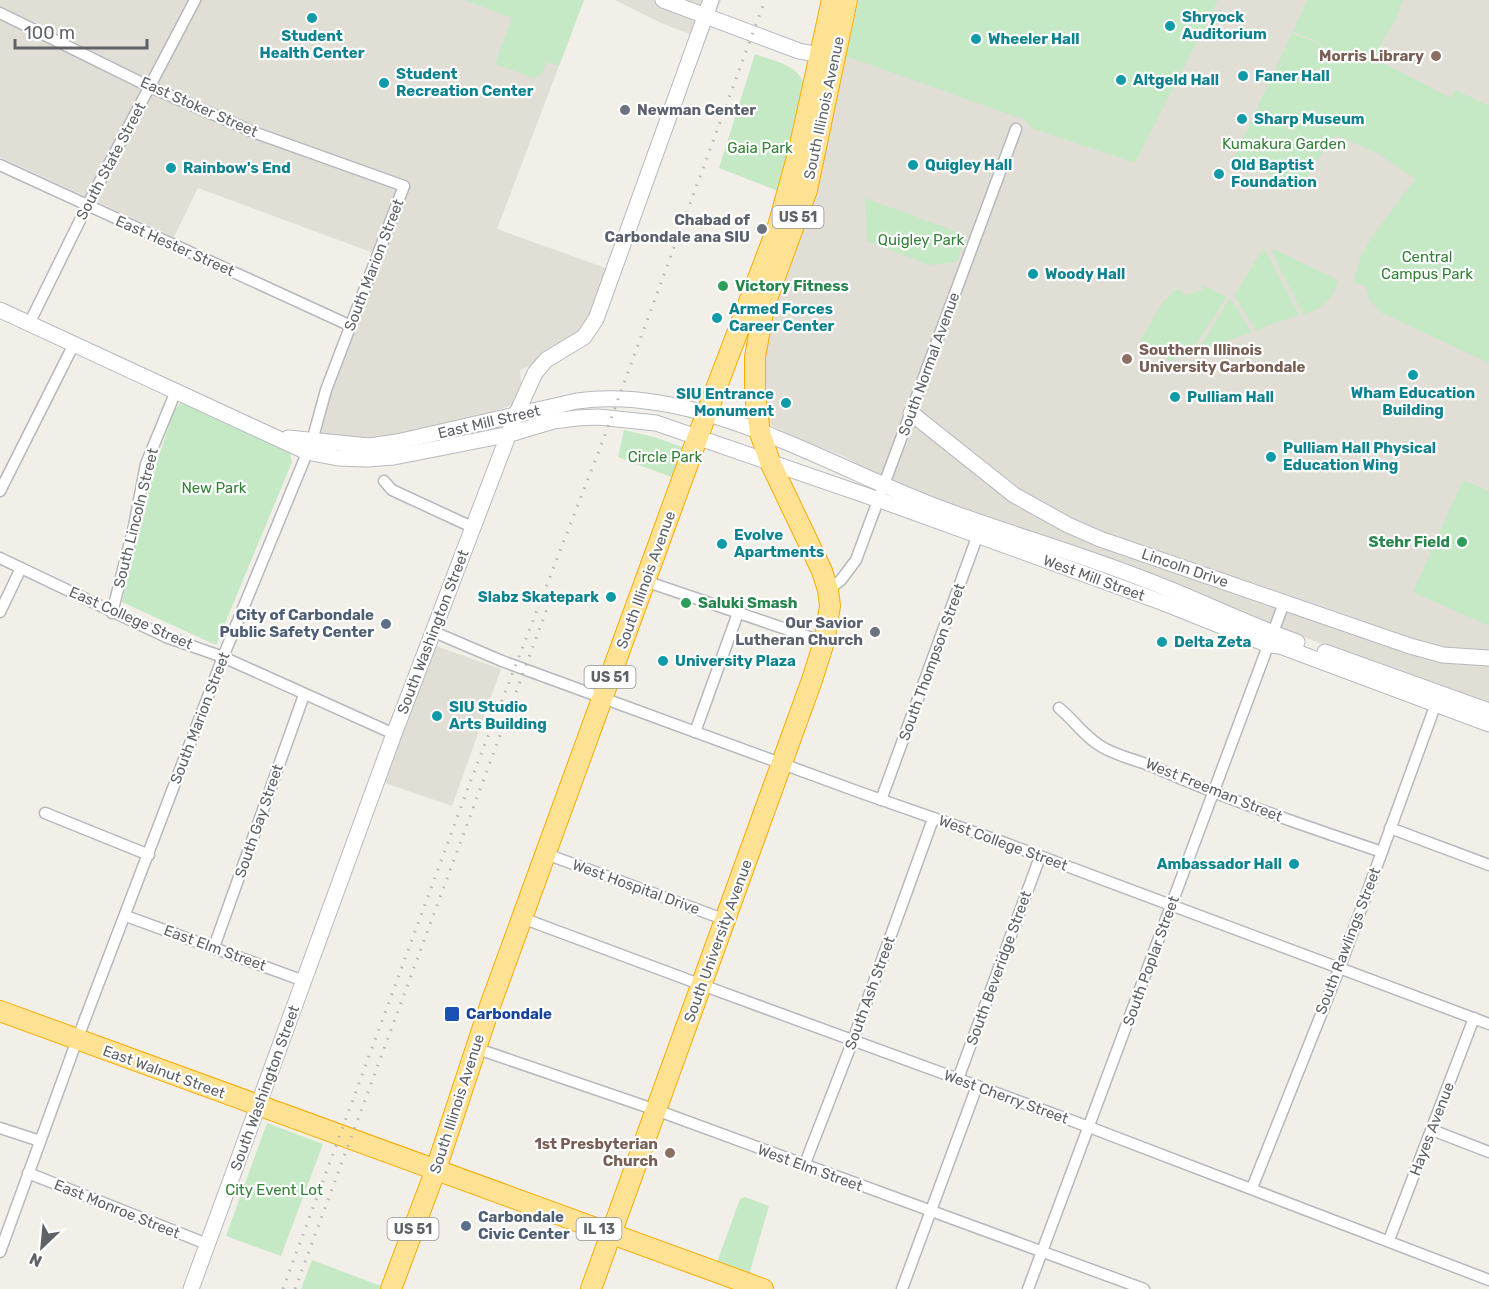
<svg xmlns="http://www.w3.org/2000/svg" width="1489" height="1289" viewBox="0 0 1489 1289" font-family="Rubik,sans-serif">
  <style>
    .education { fill: #e1ded6 }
    .green { fill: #c5e8c5 }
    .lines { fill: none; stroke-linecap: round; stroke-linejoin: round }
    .street-casing { stroke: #b5b8bc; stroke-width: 13 }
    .secondary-casing { stroke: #b6babf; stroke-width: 17 }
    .highway-casing { stroke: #f9ab00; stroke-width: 22 }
    .street { stroke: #fff; stroke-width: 10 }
    .secondary { stroke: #fff; stroke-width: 15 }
    .highway { stroke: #fde293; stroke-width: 20 }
    .rail { stroke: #b6b7b8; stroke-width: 3; stroke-dasharray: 1.5 8; stroke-linecap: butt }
    .culture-dot { fill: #0f9aa8; stroke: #fff; stroke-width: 2 }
    .education-dot { fill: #8d6e63; stroke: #fff; stroke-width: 2 }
    .worship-dot { fill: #6b7280; stroke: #fff; stroke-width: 2 }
    .leisure-dot { fill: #2e9e5b; stroke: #fff; stroke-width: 2 }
    .service-dot { fill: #5c6f8a; stroke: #fff; stroke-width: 2 }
    .transit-dot { fill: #1a4fb4; stroke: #fff; stroke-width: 2 }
    .labels { text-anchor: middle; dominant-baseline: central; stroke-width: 4.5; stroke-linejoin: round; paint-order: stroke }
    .shield { fill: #fff; stroke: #8f9295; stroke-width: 1.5 }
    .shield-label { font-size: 14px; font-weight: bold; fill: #5f6368 }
    .culture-label { font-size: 15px; font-weight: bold; fill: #0d838f; stroke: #fff; text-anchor: start }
    .education-label { font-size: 15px; font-weight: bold; fill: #785e54; stroke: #fff; text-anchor: end }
    .street-label { font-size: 15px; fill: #5f6368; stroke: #fff }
    .worship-label { font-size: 15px; font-weight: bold; fill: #5b616d; stroke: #fff; text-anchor: end }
    .park-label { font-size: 15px; fill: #348238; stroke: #fff }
    .leisure-label { font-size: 15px; font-weight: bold; fill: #27864d; stroke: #fff; text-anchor: start }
    .service-label { font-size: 15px; font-weight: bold; fill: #4e5e75; stroke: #fff; text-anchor: end }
    .transit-label { font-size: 15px; font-weight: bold; fill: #164399; stroke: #fff; text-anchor: start }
  </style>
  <rect width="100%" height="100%" fill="#f1efe8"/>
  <!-- education -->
  <g class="education">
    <path d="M0,0h584l-87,229 117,42 -18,48 -50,41 -26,10 3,31 -98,36 -113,4 67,-186 -181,-67 -24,49 -174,-80z"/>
    <path d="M615,0h106l-15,40 -45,-17z"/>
    <path d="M859,0h630v706l-592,-220 -54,-30 -59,-23 -13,-8 -6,-18 -1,-39 6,-43 11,-38 37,-102z"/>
    <path d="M433,645l68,24 -49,137 -70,-24z"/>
  </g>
  <!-- green -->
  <g class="green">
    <path d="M464,0h120l-25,66 -12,-4 -5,11 -8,5 -39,-14 17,-46z"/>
    <path d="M859,0h359l-83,163 -102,-34 -11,-12 -8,-1 -168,-60z"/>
    <path d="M1307,0h96l-8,21 -13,21 -7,18 -6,3 12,-1 70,36 4,-8 34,16v257l-107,-50 -12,-12 -4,-14 -13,-5 8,-26 11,-19 43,-58 -36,-25 -43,-19 -19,25 -17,31 -48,-26 -18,-7 58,-125 47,19 -46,-21z"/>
    <path d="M755,54c17,7 47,11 49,33l-23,105 -62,-24z"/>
    <path d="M865,198l87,32 14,7 -10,25 -27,3 -62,-24z"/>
    <path d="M1264,247l35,68 -43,15 -22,-34z"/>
    <path d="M1273,249l65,31c-4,17 -17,31 -35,34l-31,-62z"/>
    <path d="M1202,285l25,12 -38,58 -21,6 -4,-9 -24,-11 23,-39 12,-12h6l3,5 19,-5z"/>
    <path d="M1230,298l21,34 -51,19 -2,-1z"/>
    <path d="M182,401l108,51 2,10 -76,183 -94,-43 31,-129 21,-62z"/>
    <path d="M624,430l30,7 31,11 -11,30 -56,-21z"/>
    <path d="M1463,480l26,11v135l-76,-34z"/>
    <path d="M267,1123l56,21 -42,112 -55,-20z"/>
    <path d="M745,1197l24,9 -21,72 -32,-13 24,-66z"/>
    <path d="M312,1260l69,26 -1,3h-79z"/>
  </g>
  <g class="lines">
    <defs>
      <g id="street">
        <path d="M0,13l150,74 106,46 148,53 -78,204 -14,51 -89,216 -146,383 -77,212"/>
        <path d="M0,165l351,161"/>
        <path d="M29,324l58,-118 108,-206"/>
        <path d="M384,481l8,9 80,37"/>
        <path d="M0,491l74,-147"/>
        <path d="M0,558l166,79 57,20 171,77"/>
        <path d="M645,581l179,61"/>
        <path d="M828,590l13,-10 15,-20 160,-431"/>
        <path d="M0,612l21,-44"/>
        <path d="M112,613l22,-87 12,-62 30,-73"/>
        <path d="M434,632l68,29 357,131 146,51 484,181"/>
        <path d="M1059,708c14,11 24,27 40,37 14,10 38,15 55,22 74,33 151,59 228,85"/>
        <path d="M695,732l43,-119"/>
        <path d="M881,800l99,-271"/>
        <path d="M45,813l104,42"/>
        <path d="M1390,828l99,37"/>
        <path d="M546,854l180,66"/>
        <path d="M126,916l178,65"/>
        <path d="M522,918l180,67 387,142 400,153"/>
        <path d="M214,947l90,-252"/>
        <path d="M475,1048l181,62 488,179"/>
        <path d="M958,1079l82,-222"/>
        <path d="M0,1128l40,13"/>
        <path d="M1432,1130l57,22"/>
        <path d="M804,1166l49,-126 80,-221"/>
        <path d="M28,1173l179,71"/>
        <path d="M1252,1188l88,-221 98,-269"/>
        <path d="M1389,1240l85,-222"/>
        <path d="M902,1289l75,-203"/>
        <path d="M1028,1289l256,-686"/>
      </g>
      <g id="secondary">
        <path d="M663,0l136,51 31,6"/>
        <path d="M0,310l307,142 31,6 29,1 27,-2 116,-23 43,-13 24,-3 21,-1 58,6 235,81 273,99 105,42 11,1 209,78"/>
        <path d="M911,413l103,82 54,30 32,14 310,107 33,9 46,3"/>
        <path d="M288,438l81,8 28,-4 180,-41c121,-17 249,64 360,106 69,26 141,46 209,73 51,19 100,44 151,62"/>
        <path d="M1325,652l164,59"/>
        <path d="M191,1289l203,-555 122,-319 19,-42 11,-13 38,-23 12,-18 115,-319"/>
      </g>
      <g id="highway">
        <path d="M0,1011l763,278"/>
        <path d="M391,1289l45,-120 55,-166 207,-567 80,-210 20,-72 34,-154"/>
        <path d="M591,1289l221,-609 12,-38 6,-36 -2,-16 -6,-19 -52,-109 -10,-29 -5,-39v-37l9,-50 43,-117 40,-190"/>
      </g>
    </defs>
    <!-- street casing -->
    <use href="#street" class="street-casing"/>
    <!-- secondary casing -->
    <use href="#secondary" class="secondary-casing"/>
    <!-- highway casing -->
    <use href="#highway" class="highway-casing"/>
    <!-- street -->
    <use href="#street" class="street"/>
    <!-- secondary -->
    <use href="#secondary" class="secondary"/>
    <!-- highway -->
    <use href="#highway" class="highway"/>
    <!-- rail -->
    <g class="rail">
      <path d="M283,1289l188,-509 131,-337 163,-443"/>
      <path d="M295,1289l253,-683"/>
    </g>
  </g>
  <!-- markers -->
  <g class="culture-dot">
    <circle cx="312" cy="18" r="6"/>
    <circle cx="1170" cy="26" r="6"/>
    <circle cx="976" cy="39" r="6"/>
    <circle cx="1243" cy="76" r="6"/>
    <circle cx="1121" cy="80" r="6"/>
    <circle cx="384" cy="83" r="6"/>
    <circle cx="1242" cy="119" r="6"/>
    <circle cx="913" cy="165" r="6"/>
    <circle cx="171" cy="168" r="6"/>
    <circle cx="1219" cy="174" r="6"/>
    <circle cx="1033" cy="274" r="6"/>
    <circle cx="717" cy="318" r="6"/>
    <circle cx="1413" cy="375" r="6"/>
    <circle cx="1175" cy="397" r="6"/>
    <circle cx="786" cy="403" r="6"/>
    <circle cx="1271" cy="457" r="6"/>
    <circle cx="722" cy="544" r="6"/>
    <circle cx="611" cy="597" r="6"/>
    <circle cx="1162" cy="642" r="6"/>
    <circle cx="663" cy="661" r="6"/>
    <circle cx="437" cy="716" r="6"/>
    <circle cx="1294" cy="864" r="6"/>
  </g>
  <g class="education-dot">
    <circle cx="1436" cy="56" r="6"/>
    <circle cx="1127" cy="359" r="6"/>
    <circle cx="670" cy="1153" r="6"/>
  </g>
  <g class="worship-dot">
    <circle cx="625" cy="110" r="6"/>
    <circle cx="762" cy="229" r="6"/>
    <circle cx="875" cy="632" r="6"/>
  </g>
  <g class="leisure-dot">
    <circle cx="723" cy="286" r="6"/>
    <circle cx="1462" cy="542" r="6"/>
    <circle cx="686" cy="603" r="6"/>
  </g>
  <g class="service-dot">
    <circle cx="386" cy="624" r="6"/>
    <circle cx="466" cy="1226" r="6"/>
  </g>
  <rect class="transit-dot" x="444" y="1006" width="16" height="16" rx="3"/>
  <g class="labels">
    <!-- shield labels -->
    <g class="shield">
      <rect x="772.5" y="206" width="51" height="22" rx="4.5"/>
      <rect x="584.5" y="666" width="51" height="22" rx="4.5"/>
      <rect x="387.5" y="1218" width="51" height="22" rx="4.5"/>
      <rect x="576.5" y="1218" width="45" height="22" rx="4.5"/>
    </g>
    <g class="shield-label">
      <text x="798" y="217">US 51</text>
      <text x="610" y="677">US 51</text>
      <text x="413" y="1229">US 51</text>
      <text x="599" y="1229">IL 13</text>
    </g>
    <!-- culture labels -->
    <g class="culture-label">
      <text x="1182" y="17">Shryock<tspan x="1182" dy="17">Auditorium</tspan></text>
      <text x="312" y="36" text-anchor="middle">Student<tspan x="312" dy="17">Health Center</tspan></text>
      <text x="988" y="39">Wheeler Hall</text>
      <text x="396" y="74">Student<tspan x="396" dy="17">Recreation Center</tspan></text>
      <text x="1255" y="76">Faner Hall</text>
      <text x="1133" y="80">Altgeld Hall</text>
      <text x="1254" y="119">Sharp Museum</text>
      <text x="925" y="165">Quigley Hall</text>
      <text x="1231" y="165">Old Baptist<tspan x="1231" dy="17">Foundation</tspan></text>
      <text x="183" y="168">Rainbow's End</text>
      <text x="1045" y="274">Woody Hall</text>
      <text x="729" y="309">Armed Forces<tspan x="729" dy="17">Career Center</tspan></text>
      <text x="1413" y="393" text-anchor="middle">Wham Education<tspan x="1413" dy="17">Building</tspan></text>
      <text x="774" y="394" text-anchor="end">SIU Entrance<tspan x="774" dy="17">Monument</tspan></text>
      <text x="1187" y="397">Pulliam Hall</text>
      <text x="1283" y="448">Pulliam Hall Physical<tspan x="1283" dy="17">Education Wing</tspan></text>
      <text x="734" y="535">Evolve<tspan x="734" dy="17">Apartments</tspan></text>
      <text x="599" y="597" text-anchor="end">Slabz Skatepark</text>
      <text x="1174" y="642">Delta Zeta</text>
      <text x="675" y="661">University Plaza</text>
      <text x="449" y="707">SIU Studio<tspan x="449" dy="17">Arts Building</tspan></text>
      <text x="1282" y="864" text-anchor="end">Ambassador Hall</text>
    </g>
    <!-- education labels -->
    <g class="education-label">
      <text x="1424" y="56">Morris Library</text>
      <text x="1139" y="350" text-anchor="start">Southern Illinois<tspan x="1139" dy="17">University Carbondale</tspan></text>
      <text x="658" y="1144">1st Presbyterian<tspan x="658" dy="17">Church</tspan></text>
    </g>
    <!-- street labels -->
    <g class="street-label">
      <text transform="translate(199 107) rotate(24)">East Stoker Street</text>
      <text transform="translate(824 108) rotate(-78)">South Illinois Avenue</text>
      <text transform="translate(111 161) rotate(-62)">South State Street</text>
      <text transform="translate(175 246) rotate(24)">East Hester Street</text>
      <text transform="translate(374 265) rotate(-69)">South Marion Street</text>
      <text transform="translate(929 364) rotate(-70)">South Normal Avenue</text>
      <text transform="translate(489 422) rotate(-13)">East Mill Street</text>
      <text transform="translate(136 518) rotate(-76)">South Lincoln Street</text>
      <text transform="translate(1185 568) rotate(19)">Lincoln Drive</text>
      <text transform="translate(1094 578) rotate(20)">West Mill Street</text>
      <text transform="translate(646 580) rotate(-70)">South Illinois Avenue</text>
      <text transform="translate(131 618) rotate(24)">East College Street</text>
      <text transform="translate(433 632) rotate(-69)">South Washington Street</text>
      <text transform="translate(932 662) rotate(-70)">South Thompson Street</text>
      <text transform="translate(200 718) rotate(-69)">South Marion Street</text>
      <text transform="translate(1214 790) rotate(22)">West Freeman Street</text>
      <text transform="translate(259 821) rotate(-71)">South Gay Street</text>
      <text transform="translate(1003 843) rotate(20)">West College Street</text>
      <text transform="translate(636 887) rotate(20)">West Hospital Drive</text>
      <text transform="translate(718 941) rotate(-70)">South University Avenue</text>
      <text transform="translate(1348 941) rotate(-69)">South Rawlings Street</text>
      <text transform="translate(215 948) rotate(20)">East Elm Street</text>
      <text transform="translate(1151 961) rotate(-70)">South Poplar Street</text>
      <text transform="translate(999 968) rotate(-70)">South Beveridge Street</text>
      <text transform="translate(870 993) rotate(-70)">South Ash Street</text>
      <text transform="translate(164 1072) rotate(20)">East Walnut Street</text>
      <text transform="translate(265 1088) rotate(-70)">South Washington Street</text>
      <text transform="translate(1006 1097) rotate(20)">West Cherry Street</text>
      <text transform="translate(457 1104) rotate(-72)">South Illinois Avenue</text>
      <text transform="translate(1432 1129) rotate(-69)">Hayes Avenue</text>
      <text transform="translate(810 1168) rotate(20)">West Elm Street</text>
      <text transform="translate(117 1209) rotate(22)">East Monroe Street</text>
    </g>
    <!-- worship labels -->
    <g class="worship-label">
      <text x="637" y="110" text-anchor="start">Newman Center</text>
      <text x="750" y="220">Chabad of<tspan x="750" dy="17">Carbondale ana SIU</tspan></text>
      <text x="863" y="623">Our Savior<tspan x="863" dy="17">Lutheran Church</tspan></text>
    </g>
    <!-- park labels -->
    <g class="park-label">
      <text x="1284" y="144">Kumakura Garden</text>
      <text x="760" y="148">Gaia Park</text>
      <text x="921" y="240">Quigley Park</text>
      <text x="1427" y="257">Central<tspan x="1427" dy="17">Campus Park</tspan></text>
      <text x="665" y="457">Circle Park</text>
      <text x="214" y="488">New Park</text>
      <text x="274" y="1190">City Event Lot</text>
    </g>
    <!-- leisure labels -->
    <g class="leisure-label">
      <text x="735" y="286">Victory Fitness</text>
      <text x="1450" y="542" text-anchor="end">Stehr Field</text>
      <text x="698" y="603">Saluki Smash</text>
    </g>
    <!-- service labels -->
    <g class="service-label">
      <text x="374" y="615">City of Carbondale<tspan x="374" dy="17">Public Safety Center</tspan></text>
      <text x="478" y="1217" text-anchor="start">Carbondale<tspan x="478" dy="17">Civic Center</tspan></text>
    </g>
    <!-- transit labels -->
    <g class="transit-label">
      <text x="466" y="1014">Carbondale</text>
    </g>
  </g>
  <!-- north arrow -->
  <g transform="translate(42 1247) rotate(206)" stroke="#ffffff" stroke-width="4.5" paint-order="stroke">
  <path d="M0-4.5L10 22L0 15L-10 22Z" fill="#5f6368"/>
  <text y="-9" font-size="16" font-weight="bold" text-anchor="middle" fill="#5f6368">N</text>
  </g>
  <!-- scale -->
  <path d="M15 39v9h132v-9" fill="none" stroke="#5f6368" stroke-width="3"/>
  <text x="24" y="39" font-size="18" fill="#5f6368" stroke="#ffffff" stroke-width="4.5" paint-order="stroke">100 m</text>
</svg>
